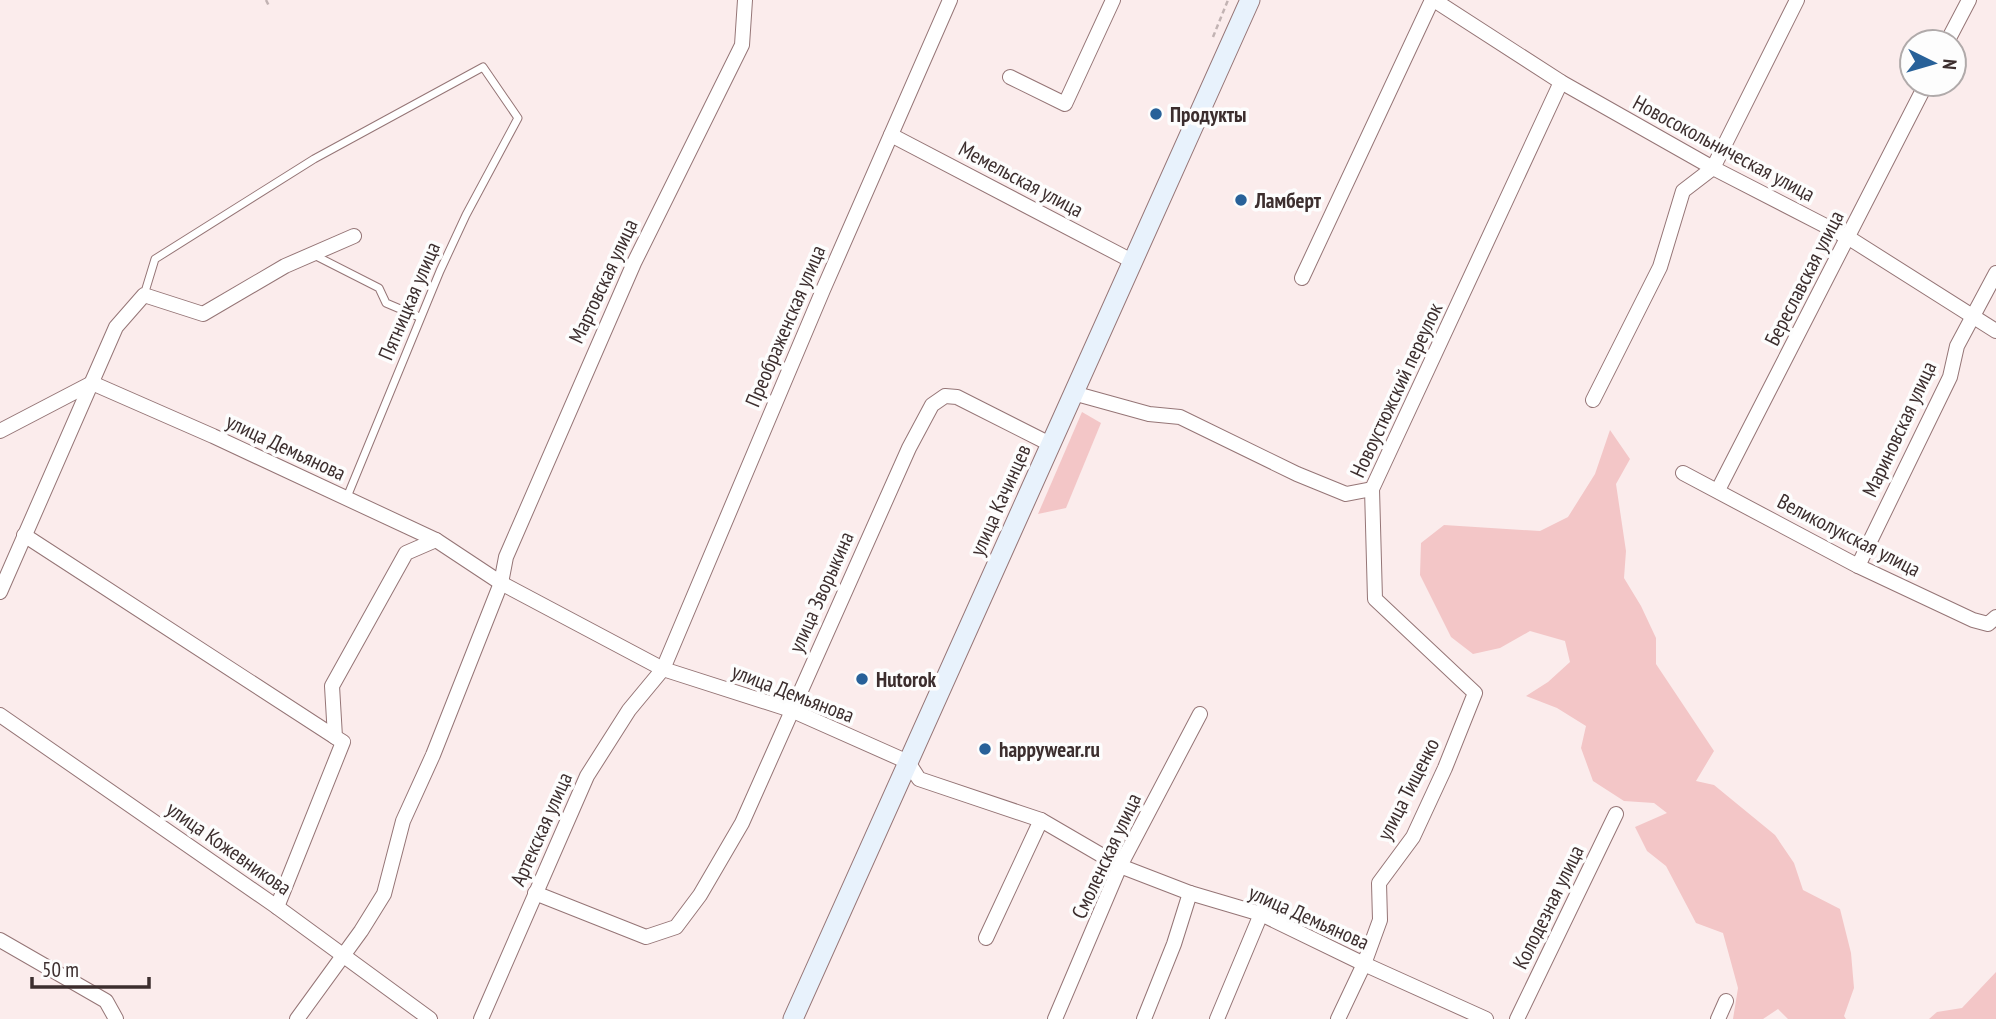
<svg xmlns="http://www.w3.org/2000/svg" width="1996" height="1019" viewBox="0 0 1996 1019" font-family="'PT Sans Narrow',sans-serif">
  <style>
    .green { fill: #f3c6c7 }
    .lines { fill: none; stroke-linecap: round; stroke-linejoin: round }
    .lane-casing { stroke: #957576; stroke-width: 9 }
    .street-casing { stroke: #957576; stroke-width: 16 }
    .secondary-casing { stroke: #957576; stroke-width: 21 }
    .path { stroke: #c2b3b3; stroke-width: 2.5; stroke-dasharray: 5 3.5; stroke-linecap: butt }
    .lane { stroke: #fff; stroke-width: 7 }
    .street { stroke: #fff; stroke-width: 14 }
    .secondary { stroke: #e8f2fc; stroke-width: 19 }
    .poi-dot { fill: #286199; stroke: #fdfdfd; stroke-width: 2.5 }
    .labels { text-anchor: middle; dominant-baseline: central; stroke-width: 7; stroke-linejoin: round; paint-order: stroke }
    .poi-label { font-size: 21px; font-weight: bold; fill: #3c2e2e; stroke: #fdfdfd; text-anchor: start }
    .street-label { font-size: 21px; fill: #3c2e2e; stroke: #fdfdfd }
  </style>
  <rect width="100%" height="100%" fill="#fbecec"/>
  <!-- green -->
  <g class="green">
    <path d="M1082,412l19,11 -35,85 -28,6z"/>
    <path d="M1610,430l20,29 -14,25 10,67 -2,27 17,28 15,32v26l58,87 -18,30 18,4 61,50 19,28 9,27 37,19 11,44 3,35 -10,28 2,3h-58l-10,-10 -15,10h-30l5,-31 -15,-55 -27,-10 -30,-57 -19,-15 -12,-24 32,-14 -13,-10 -30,-2 -31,-20 -12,-33 5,-22 -29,-18 -31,-12 22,-14 22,-20 -5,-21 -35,-10 -30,17 -27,6 -22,-17 -31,-62 1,-32 23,-18 96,6 28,-14 27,-43z"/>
    <path d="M1996,972v47h-67l8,-7 25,-4z"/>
  </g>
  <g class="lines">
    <defs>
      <g id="lane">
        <path d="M314,255l65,33 7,15 33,14"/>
        <path d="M144,295l11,-36 159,-100 169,-92 35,51 -52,97 -26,56 -93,226 3,2"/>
      </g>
      <g id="street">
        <path d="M1434,0l127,82 152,86 136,70 147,93"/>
        <path d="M1947,42l22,-42"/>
        <path d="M1010,77l55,27 48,-104"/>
        <path d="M891,135l241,126"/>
        <path d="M1302,278l130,-278"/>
        <path d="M92,383l121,53 223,104 65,43 162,86 128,41 117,52 11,17 122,41 79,46 70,27 71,21 103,50 122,55"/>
        <path d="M1073,393l76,21 31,3 117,57 49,20 26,-5"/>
        <path d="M1593,400l67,-133 23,-76 30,-23 84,-168"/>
        <path d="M0,431l92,-48"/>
        <path d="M1683,473l175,93 115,54 15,4 8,-7"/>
        <path d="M1718,490l208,-406"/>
        <path d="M24,535l311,202"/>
        <path d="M1858,566l92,-189 7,-31 39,-73"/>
        <path d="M0,592l116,-265 28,-32 59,19 82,-48 69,-30"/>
        <path d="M0,715l277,192 153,112"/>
        <path d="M535,893l111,44 30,-10 24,-32 42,-72 167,-375 23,-43 13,-9 12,1 93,47"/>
        <path d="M277,907l66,-165 -8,-5 -3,-51 74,-133 30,-13"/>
        <path d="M986,938l55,-118"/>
        <path d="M0,940l106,61 10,18"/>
        <path d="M297,1019l64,-88 23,-37 19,-73 30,-66 68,-172 5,-26 128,-294 108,-218 3,-45"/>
        <path d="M481,1019l106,-243 42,-66 34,-41 160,-379 127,-290"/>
        <path d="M1055,1019l65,-153 80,-152"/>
        <path d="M1144,1019l30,-75 16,-51"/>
        <path d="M1217,1019l44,-105"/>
        <path d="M1338,1019l26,-55 16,-44 -1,-37 34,-46 32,-69 30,-75 -100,-94 -3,-110 189,-407"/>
        <path d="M1517,1019l99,-205"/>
        <path d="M1718,1019l8,-18"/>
      </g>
      <path id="secondary" d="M793,1019l457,-1019"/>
    </defs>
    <!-- lane casing -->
    <use href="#lane" class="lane-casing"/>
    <!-- street casing -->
    <use href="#street" class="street-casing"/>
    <!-- secondary casing -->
    <use href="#secondary" class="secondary-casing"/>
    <!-- path -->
    <g class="path">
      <path d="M266,0l3,6"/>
      <path d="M1213,37l15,-37"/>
    </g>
    <!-- lane -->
    <use href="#lane" class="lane"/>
    <!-- street -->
    <use href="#street" class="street"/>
    <!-- secondary -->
    <use href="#secondary" class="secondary"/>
  </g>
  <!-- markers -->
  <g class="poi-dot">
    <circle cx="1156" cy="114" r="7"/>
    <circle cx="1241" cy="200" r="7"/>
    <circle cx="862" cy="679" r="7"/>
    <circle cx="985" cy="749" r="7"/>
  </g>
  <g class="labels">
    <!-- poi labels -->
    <g class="poi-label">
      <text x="1170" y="114">Продукты</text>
      <text x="1255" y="200">Ламберт</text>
      <text x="876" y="679">Hutorok</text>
      <text x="999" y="749">happywear.ru</text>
    </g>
    <!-- street labels -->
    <g class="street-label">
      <text transform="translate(1724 148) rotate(28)">Новосокольническая улица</text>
      <text transform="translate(1021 179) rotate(28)">Мемельская улица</text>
      <text transform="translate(1804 278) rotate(-63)">Береславская улица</text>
      <text transform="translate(603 281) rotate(-65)">Мартовская улица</text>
      <text transform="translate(409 301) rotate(-67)">Пятницкая улица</text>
      <text transform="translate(785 326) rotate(-67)">Преображенская улица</text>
      <text transform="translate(1396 390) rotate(-65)">Новоустюжский переулок</text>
      <text transform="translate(1899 429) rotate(-65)">Мариновская улица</text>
      <text transform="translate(286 447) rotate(25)">улица Демьянова</text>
      <text transform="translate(1000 500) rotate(-66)">улица Качинцев</text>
      <text transform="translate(1849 535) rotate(27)">Великолукская улица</text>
      <text transform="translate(821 592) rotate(-66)">улица Зворыкина</text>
      <text transform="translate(793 693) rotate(21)">улица Демьянова</text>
      <text transform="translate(1408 789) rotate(-63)">улица Тищенко</text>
      <text transform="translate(541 829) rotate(-66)">Артекская улица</text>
      <text transform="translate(229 848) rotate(35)">улица Кожевникова</text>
      <text transform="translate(1106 856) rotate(-65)">Смоленская улица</text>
      <text transform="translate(1548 907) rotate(-64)">Колодезная улица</text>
      <text transform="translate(1309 917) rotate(24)">улица Демьянова</text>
    </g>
  </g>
  <!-- north arrow -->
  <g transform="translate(1933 63) rotate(95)"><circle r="33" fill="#fdfdfd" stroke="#b0aaaa" stroke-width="2"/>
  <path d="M0-5L12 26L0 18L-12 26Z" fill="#286199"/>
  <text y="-10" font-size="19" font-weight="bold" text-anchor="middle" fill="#3c2e2e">N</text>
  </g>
  <!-- scale -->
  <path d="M32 977v10h117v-10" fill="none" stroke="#3c2e2e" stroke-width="3.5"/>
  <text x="42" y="977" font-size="21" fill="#3c2e2e" stroke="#fdfdfd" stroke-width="5" paint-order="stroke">50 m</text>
</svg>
